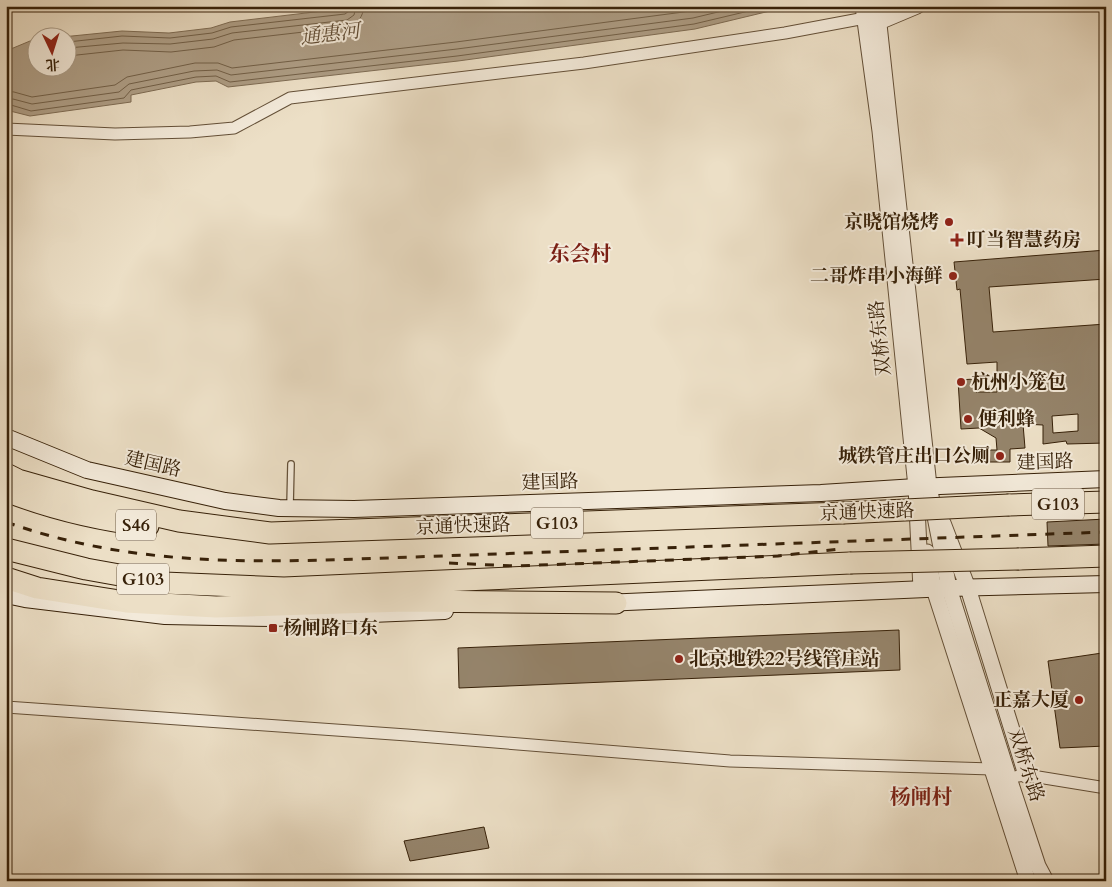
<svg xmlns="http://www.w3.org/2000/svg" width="1112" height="887" viewBox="0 0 1112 887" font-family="Cardo,'Noto Serif SC',serif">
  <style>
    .water { fill: #ae9e86; stroke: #7e6c54 }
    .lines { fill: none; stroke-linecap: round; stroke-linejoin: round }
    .shore { stroke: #726048; stroke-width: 1 }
    .building { fill: #95846b; stroke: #372109; fill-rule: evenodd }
    .service-casing { stroke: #645038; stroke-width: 8 }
    .minor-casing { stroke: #645038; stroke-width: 13 }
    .tertiary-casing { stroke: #645038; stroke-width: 17 }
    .secondary-casing { stroke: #372109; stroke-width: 18 }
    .motorway-casing { stroke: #372109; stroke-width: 23 }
    .service { stroke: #f3eada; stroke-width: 5.5 }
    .minor { stroke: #f3eada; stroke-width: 11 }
    .tertiary { stroke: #f3eada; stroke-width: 15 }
    .secondary { stroke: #f3eada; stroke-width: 16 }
    .motorway { stroke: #ecdfc6; stroke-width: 21 }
    .rail { stroke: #372109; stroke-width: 3; stroke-dasharray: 9 9; stroke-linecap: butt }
    .motorway-bridge-casing { stroke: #372109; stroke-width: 23; stroke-linecap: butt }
    .motorway-bridge { stroke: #ecdfc6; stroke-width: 21 }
    .poi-dot { fill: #8f2418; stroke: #f3eada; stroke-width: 2 }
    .labels { text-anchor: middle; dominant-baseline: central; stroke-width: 4; stroke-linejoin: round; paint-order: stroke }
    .shield { fill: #f3eada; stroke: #6f5d48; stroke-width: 1 }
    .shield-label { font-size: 18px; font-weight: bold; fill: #372109 }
    .poi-label { font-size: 19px; font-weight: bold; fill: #372109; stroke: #f3eada; text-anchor: start }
    .street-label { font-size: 19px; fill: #372109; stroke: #f3eada }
    .water-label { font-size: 20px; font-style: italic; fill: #614d35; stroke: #f3eada }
    .quarter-label { font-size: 21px; font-weight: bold; fill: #7a1f14; stroke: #f3eada }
  </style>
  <rect width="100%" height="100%" fill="#ecdfc6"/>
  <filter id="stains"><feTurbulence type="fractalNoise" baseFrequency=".004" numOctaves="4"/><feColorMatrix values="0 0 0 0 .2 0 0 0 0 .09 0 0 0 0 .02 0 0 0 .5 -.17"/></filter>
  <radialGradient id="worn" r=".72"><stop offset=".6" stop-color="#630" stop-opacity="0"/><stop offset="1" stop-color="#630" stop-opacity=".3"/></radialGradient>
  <!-- water -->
  <path class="water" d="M365,6h418l-13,5 -75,18 -237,32 -230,26 -12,-6 -20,1 -65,13v7l-101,14 -24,-6v-59l24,-10 7,-1 1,28h30v-30l-6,-1 60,-6 47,2 42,-5 19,-6z"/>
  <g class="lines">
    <!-- shore -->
    <g class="shore">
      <path d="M68,42l54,-6 48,2 42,-5 19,-6 114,-13 4,-3 1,-5"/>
      <path d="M68,48l55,-5 47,1 43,-5 19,-6 115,-13 7,-5 2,-9"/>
      <path d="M68,56l55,-6 48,2 43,-5 20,-7 113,-13c11,-3 16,-10 17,-21"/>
      <path d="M6,91l8,1 18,5 83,-12 12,-8 68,-14h23l14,5 224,-26 235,-31 19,-5"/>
      <path d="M6,99h7l19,5 87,-12 10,-8 65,-13 23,-1 14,5 226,-26 236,-31 50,-12"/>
      <path d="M6,105h5l20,6 93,-13 7,-8 65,-13 20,-1 14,6 227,-26 237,-32 76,-18"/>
    </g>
  </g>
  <!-- building -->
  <g class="building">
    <path d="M1106,250v29l-117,8 4,45 113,-8v119l-39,1 -1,-3 -23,3v-19l-20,-1 2,24 -15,1v13h-20l-1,-12h8l-1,-12 -17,-10 -18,1 -3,-49 17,-1 1,13h21v-30l-30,2 -7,-75 -3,1 -3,-28zM1078,414v17l-25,2 -1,-17z"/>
    <path d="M1106,519v25l-58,2 -1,-24z"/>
    <path d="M899,630l1,40 -441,18 -1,-40z"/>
    <path d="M1102,653l4,93 -46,2 -12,-87z"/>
    <path d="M484,827l5,21 -79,13 -6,-20z"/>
  </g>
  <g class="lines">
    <defs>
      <path id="service" d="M290,506l1,-42"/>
      <g id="minor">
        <path d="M6,129l109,5 75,-2 44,-4 56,-30 294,-35 201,-30 80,-15"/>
        <path d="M6,707l401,28 323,26 262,8"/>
        <path d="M1018,776l8,-1 80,13"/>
      </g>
      <g id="tertiary">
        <path d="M863,6l17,125 36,356 5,102"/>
        <path d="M877,6l52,480 20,102 60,190 29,88 8,15"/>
        <path d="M879,22l38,-16"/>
        <path d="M943,523l25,65 58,187"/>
        <path d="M927,552l7,37 94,292"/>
      </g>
      <g id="secondary">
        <path d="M6,437l81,33 138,31 54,7 75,1 467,-16 95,-6 190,-8"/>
        <path d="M6,595l19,4 140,17 107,2 173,-7"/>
        <path d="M604,603l345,-15 157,-4"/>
      </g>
      <g id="motorway">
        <path d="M6,474l12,6 74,21 87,20 91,12 573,-20"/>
        <path d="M6,491c46,18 93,29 142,35"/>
        <path d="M1009,505l97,-3"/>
        <path d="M6,549l80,20 78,14 120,5 566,-25"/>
        <path d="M1019,559l87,-3"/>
        <path d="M6,578l31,10 89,14 90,5 189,-6 211,2"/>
      </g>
    </defs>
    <!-- service casing -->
    <use href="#service" class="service-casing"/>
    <!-- minor casing -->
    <use href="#minor" class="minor-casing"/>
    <!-- tertiary casing -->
    <use href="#tertiary" class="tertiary-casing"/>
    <!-- secondary casing -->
    <use href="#secondary" class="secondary-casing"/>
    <!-- motorway casing -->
    <use href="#motorway" class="motorway-casing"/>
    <!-- service -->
    <use href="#service" class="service"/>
    <!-- minor -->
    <use href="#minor" class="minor"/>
    <!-- tertiary -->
    <use href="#tertiary" class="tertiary"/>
    <!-- secondary -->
    <use href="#secondary" class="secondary"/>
    <!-- motorway -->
    <use href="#motorway" class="motorway"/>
    <!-- rail -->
    <g class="rail">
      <path d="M6,522c118,42 230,41 352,37l748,-27"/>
      <path d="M449,563l66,3 263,-10 62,-7"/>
    </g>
    <defs>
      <g id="motorway-bridge">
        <path d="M843,513l166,-8"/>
        <path d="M850,563l169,-4"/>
      </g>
    </defs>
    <!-- motorway-bridge casing -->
    <use href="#motorway-bridge" class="motorway-bridge-casing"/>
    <!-- motorway-bridge -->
    <use href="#motorway-bridge" class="motorway-bridge"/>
  </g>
  <!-- markers -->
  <g class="poi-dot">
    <circle cx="949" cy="222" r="5"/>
    <path d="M954.5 232.5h5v5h5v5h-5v5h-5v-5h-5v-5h5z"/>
    <circle cx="953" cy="276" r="5"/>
    <circle cx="961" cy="382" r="5"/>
    <circle cx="968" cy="419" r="5"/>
    <circle cx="1000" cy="456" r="5"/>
    <rect x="268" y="623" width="10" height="10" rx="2.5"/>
    <circle cx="679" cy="659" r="5"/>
    <circle cx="1079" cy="700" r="5"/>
  </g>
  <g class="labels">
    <!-- shield labels -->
    <g class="shield">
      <rect x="1032" y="488.5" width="52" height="31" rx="4"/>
      <rect x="531" y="507.5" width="52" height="31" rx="4"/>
      <rect x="116" y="509.5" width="40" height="31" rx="4"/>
      <rect x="117" y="563.5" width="52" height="31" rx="4"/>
    </g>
    <g class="shield-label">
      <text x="1058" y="504">G103</text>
      <text x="557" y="523">G103</text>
      <text x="136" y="525">S46</text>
      <text x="143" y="579">G103</text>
    </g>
    <!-- poi labels -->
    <g class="poi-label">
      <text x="939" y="222" text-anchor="end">京晓馆烧烤</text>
      <text x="967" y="240">叮当智慧药房</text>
      <text x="943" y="276" text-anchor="end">二哥炸串小海鲜</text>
      <text x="971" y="382">杭州小笼包</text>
      <text x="978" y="419">便利蜂</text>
      <text x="990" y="456" text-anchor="end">城铁管庄出口公厕</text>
      <text x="283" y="628">杨闸路口东</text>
      <text x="689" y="659">北京地铁22号线管庄站</text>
      <text x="1069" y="700" text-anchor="end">正嘉大厦</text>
    </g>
    <!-- street labels -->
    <g class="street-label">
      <text transform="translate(880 338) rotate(-96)">双桥东路</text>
      <text transform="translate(1045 462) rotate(-2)">建国路</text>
      <text transform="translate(153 464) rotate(13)">建国路</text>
      <text transform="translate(550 482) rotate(-2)">建国路</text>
      <text transform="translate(867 512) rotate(-2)">京通快速路</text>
      <text transform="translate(463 526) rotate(-2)">京通快速路</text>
      <text transform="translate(1026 765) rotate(72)">双桥东路</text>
    </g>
    <!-- water labels -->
    <g class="water-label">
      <text transform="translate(330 34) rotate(-7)">通惠河</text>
    </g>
    <!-- quarter labels -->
    <g class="quarter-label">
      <text x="580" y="254">东会村</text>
      <text x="921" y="797">杨闸村</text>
    </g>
  </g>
  <!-- margin -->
  <rect width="1112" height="887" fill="none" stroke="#ecdfc6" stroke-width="25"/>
  <rect x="8" y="8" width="1097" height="872" fill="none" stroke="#372109" stroke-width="2.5"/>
  <rect x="12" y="12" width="1087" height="862" fill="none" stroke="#372109"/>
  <!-- north arrow -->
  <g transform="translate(52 52) rotate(176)"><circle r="24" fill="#f3eada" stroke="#a89a86"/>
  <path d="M0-4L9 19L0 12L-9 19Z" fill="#8f2418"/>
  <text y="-8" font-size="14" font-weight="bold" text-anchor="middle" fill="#372109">北</text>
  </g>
  <rect width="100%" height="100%" filter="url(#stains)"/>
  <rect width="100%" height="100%" fill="url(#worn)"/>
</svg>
